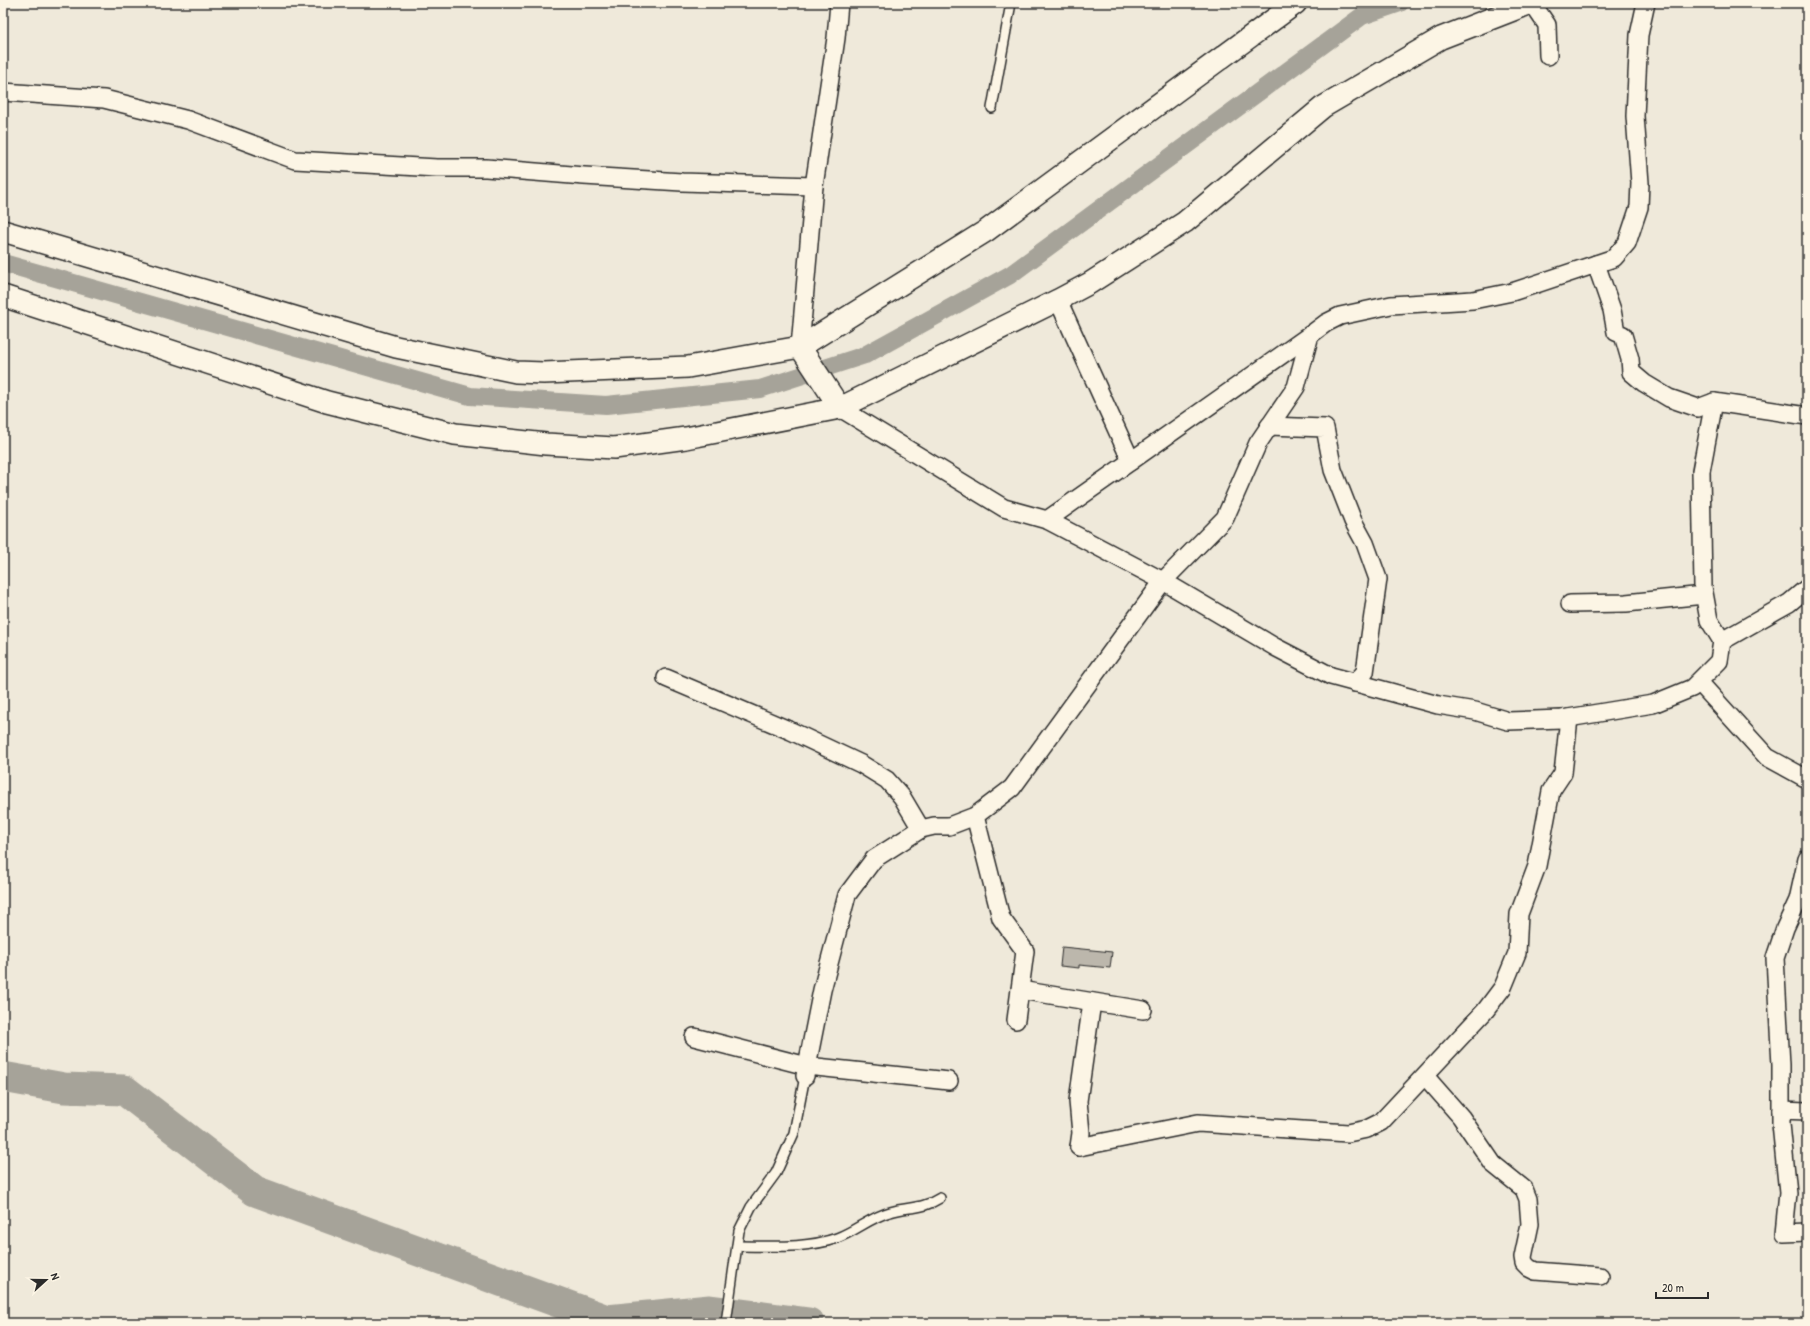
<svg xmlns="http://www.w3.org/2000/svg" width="1810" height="1326" viewBox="0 0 1810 1326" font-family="'Patrick Hand',sans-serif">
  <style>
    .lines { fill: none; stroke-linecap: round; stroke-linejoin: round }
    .canal { stroke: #a6a399; stroke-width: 18 }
    .river { stroke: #a6a399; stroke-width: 31 }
    .building { fill: #bcb7ac; stroke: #2b2b2b }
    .service-casing { stroke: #2b2b2b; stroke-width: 12 }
    .minor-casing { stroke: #2b2b2b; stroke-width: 20 }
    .tertiary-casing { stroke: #2b2b2b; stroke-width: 24 }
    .service { stroke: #fcf5e5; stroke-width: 9 }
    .minor { stroke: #fcf5e5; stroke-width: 17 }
    .tertiary { stroke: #fcf5e5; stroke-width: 21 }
  </style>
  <rect width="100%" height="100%" fill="#efe9da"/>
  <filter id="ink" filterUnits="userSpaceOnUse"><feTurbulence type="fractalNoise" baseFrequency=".025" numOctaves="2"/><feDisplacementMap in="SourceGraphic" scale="8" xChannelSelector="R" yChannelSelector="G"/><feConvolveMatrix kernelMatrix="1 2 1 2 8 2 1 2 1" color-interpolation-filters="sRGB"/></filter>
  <g filter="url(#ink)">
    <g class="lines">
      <!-- canal -->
      <path class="canal" d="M3,263l467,133 136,9 154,-16 105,-34 145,-80 352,-259 38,-13"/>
      <!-- river -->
      <path class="river" d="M3,1077l61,11 60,2 131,101 352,129 103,-10 99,13"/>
    </g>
    <!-- building -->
    <path class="building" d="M1062,947l50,5 -2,16 -31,-3v3l-19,-2z"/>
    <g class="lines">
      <defs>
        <g id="service">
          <path d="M992,108l19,-105"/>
          <path d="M737,1246c33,0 69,3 100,-8 19,-7 34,-21 53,-26 20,-6 31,-2 50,-14"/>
          <path d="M726,1323l13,-92 12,-24 25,-34 18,-40 11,-57"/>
        </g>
        <g id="minor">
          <path d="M1532,3l15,22 1,31"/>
          <path d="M1646,3l-7,32 -4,81 5,67 -1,24 -12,36 -13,15 -102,34 -39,8 -82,5 -51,11 -14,7 -16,12 -14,52 -38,56 -33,75 -62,63 112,66 56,29 107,29 37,6 33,10 54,-2 91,-15 39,-16 27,-27 3,-20 67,-38 18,-15"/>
          <path d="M3,92l101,7 84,21 107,40 142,8h49l98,8 98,6 132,4"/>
          <path d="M1596,264l16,46 4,22 7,3 7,24 1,13 13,11 25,15 29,10 16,-6 93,14"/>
          <path d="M800,347l14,-161 22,-148 3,-35"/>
          <path d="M1714,402l-13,69 2,116 6,33 13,21"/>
          <path d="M1269,426l56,2 8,42 20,51 12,22 13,36 -13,93 -10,11"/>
          <path d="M1131,461l179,-126"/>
          <path d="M1047,520l84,-59 -73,-161"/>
          <path d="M1570,604l56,-1 78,-8"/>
          <path d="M666,678l125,53 70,33 26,16 15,17 19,32"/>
          <path d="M1699,682l68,75 40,22"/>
          <path d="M975,816l26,102 24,33 -9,69"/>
          <path d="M1807,859l-9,41 -13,28 -10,30 6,107v59l7,69 -4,40 23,-1"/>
          <path d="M1020,990l123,20"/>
          <path d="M694,1037l113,29 142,15"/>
          <path d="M805,1076l17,-86 25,-95 27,-36 47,-30 13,-3h15l26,-10 37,-28 151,-207 -116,-61 -43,-12 -164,-100"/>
          <path d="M1425,1076l36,41 32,47 31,25 4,10 2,25 -7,33 1,6 5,5 6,3 65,5"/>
          <path d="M1781,1110l26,1"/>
          <path d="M1079,1147l119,-24 150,10 19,-4 14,-7 104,-111 18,-24 14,-34 2,-39 18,-48 14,-75 12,-18 6,-55"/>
          <path d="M1079,1147l2,-14 -3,-32 14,-99"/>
        </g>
        <g id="tertiary">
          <path d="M3,231l393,116 120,25 28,1 144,-6 112,-20 186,-116 310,-228"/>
          <path d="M3,296l324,106 128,32 91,10 68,4 72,-10 154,-30 218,-108 32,-17 95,-61 138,-115 118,-69 90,-35"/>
          <path d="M800,347l40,61"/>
        </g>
      </defs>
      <!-- service casing -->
      <use href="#service" class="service-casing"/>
      <!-- minor casing -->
      <use href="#minor" class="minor-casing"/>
      <!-- tertiary casing -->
      <use href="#tertiary" class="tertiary-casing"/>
      <!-- service -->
      <use href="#service" class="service"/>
      <!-- minor -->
      <use href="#minor" class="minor"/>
      <!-- tertiary -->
      <use href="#tertiary" class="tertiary"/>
    </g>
  </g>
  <!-- margin -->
  <rect width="1810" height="1326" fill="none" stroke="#fcf5e5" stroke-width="16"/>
  <rect x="8" y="8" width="1794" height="1310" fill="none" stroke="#2b2b2b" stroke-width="1.5" filter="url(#ink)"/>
  <!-- north arrow -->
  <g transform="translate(46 1280) rotate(69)" stroke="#fcf5e5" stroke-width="3" paint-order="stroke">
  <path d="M0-3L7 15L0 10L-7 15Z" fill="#2b2b2b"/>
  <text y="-6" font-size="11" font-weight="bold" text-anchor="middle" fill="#2b2b2b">N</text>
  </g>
  <!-- scale -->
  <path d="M1656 1292v6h52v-6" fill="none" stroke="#2b2b2b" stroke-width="2"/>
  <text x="1662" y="1292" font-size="12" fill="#2b2b2b" stroke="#fcf5e5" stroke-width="3" paint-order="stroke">20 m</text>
</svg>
